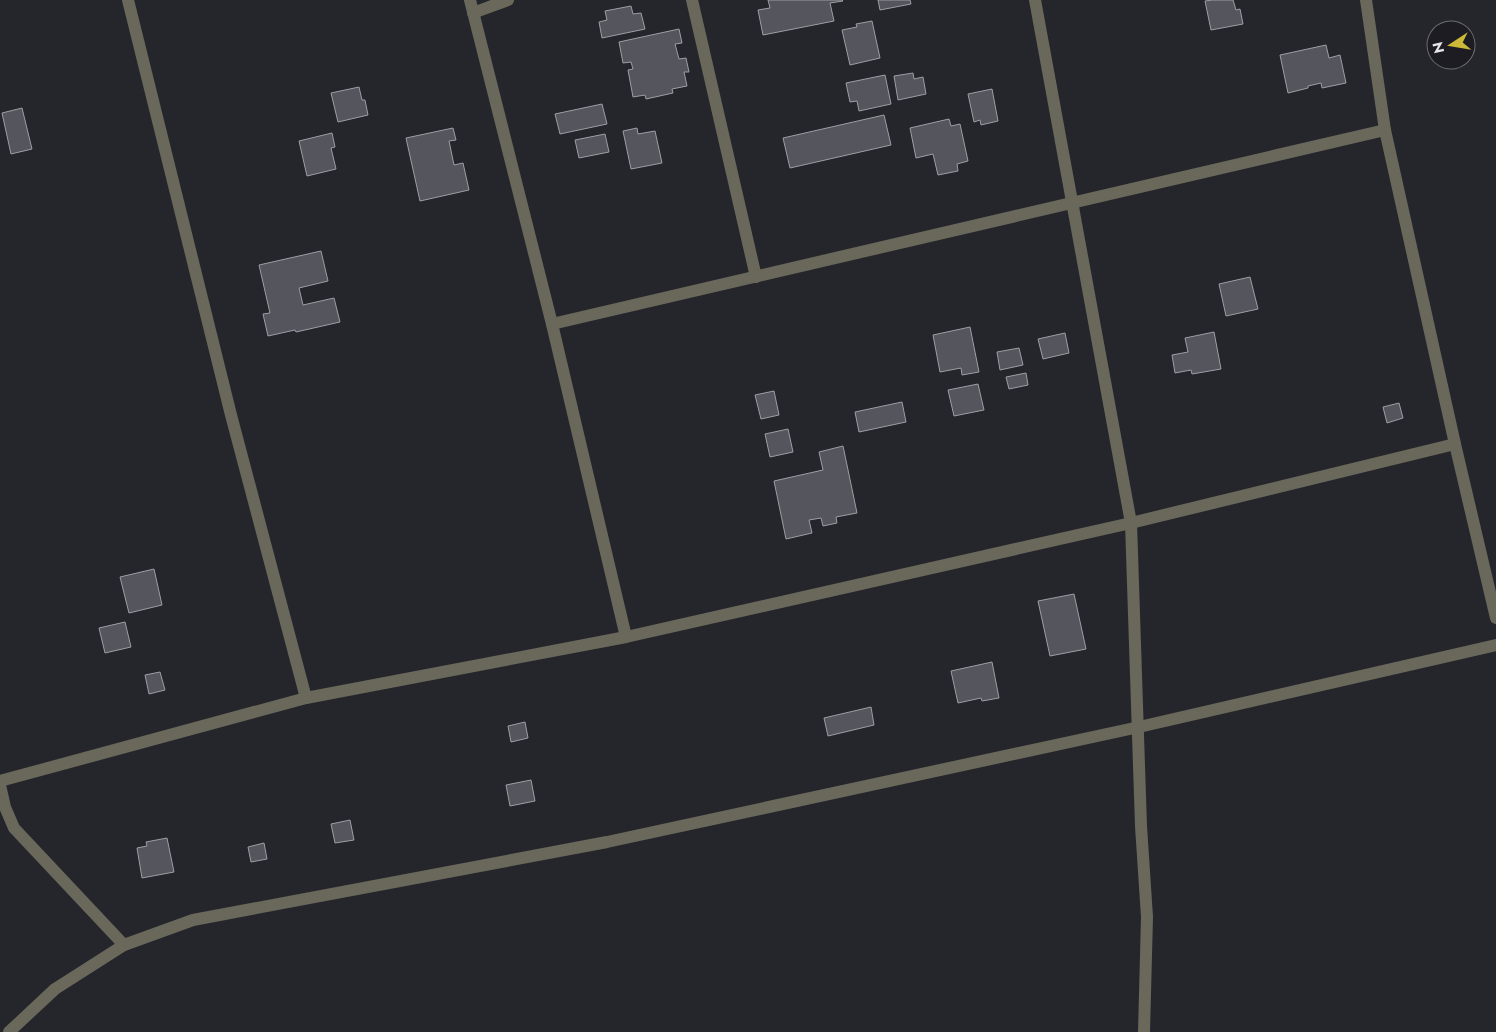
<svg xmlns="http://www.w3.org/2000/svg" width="1496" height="1032" viewBox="0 0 1496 1032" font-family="Jost,sans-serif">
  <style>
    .building { fill: #55565d; stroke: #9d9ea6 }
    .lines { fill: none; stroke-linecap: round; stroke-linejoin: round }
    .minor { stroke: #6a685a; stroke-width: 12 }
  </style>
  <rect width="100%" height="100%" fill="#25262c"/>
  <!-- building -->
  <g class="building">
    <path d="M768,0h74l1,1 -13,2 4,18 -71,14 -5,-25 12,-2z"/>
    <path d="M878,0h32l1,4 -31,6z"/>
    <path d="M1212,0h21l3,10 4,-1 3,15 -32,6 -6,-29z"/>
    <path d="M631,6l2,8 8,-1 4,16 -43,9 -3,-16 8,-2 -2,-9z"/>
    <path d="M872,21l8,37 -30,7 -8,-35 15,-3 -1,-3z"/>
    <path d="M679,29l3,14 -7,1 4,15 7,-1 3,14h-5l3,14 -15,3 1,4 -27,6 -1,-4 -12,2 -5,-27 5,-1 -2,-7 -8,1 -4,-21z"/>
    <path d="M1326,45l3,13 11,-3 6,28 -24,5 -1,-5 -13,3v2l-20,5 -8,-38z"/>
    <path d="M913,73l1,6 9,-2 3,17 -28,6 -4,-24z"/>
    <path d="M885,75l6,29 -32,7 -2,-10 -7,1 -4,-19z"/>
    <path d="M359,87l3,13h3l3,15 -30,7 -7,-29z"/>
    <path d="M992,89l6,32 -17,4 -1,-5 -6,2 -6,-28z"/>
    <path d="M602,104l5,20 -47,10 -5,-20z"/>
    <path d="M22,108l10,41 -21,5 -9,-41z"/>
    <path d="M884,115l7,30 -101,23 -7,-30z"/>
    <path d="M949,119l2,7 9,-2 8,37 -11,3 1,7 -20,4 -5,-21 -17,4 -6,-30z"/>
    <path d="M453,128l3,12 -7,1 5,24 9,-2 6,27 -49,11 -14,-63z"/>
    <path d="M637,128l1,6 17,-3 7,32 -31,6 -8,-38z"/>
    <path d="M332,133l3,14 -4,1 5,21 -29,7 -8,-35z"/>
    <path d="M605,134l4,18 -30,6 -4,-18z"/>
    <path d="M321,251l7,30 -29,7 4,17 31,-7 6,24 -44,10 -1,-2 -27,6 -5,-22 7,-1 -11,-48z"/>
    <path d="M1250,277l8,32 -32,7 -7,-32z"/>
    <path d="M970,327l9,45 -17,3 -1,-7 -21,4 -7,-37z"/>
    <path d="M1214,332l7,37 -29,5 -1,-4 -16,3 -3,-18 16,-3 -3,-14z"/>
    <path d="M1065,333l4,20 -26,6 -5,-20z"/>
    <path d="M1019,348l4,17 -23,5 -3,-18z"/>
    <path d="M1026,373l2,12 -19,4 -3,-12z"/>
    <path d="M978,384l6,26 -30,6 -6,-26z"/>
    <path d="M774,391l5,24 -18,4 -6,-24z"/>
    <path d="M902,402l4,20 -47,10 -4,-20z"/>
    <path d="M1399,403l4,15 -16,5 -4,-16z"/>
    <path d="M788,429l5,23 -23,5 -5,-23z"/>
    <path d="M843,446l14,67 -21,4 1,6 -14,3 -2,-8 -12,2 3,13 -26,6 -12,-58 49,-11 -4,-18z"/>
    <path d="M154,569l8,36 -33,8 -9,-36z"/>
    <path d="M1074,594l12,55 -36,7 -12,-55z"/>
    <path d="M125,622l6,25 -26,6 -6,-25z"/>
    <path d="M992,662l7,36 -17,3 -1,-3 -23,5 -7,-32z"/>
    <path d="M160,672l5,18 -16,4 -4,-19z"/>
    <path d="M871,707l3,18 -46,11 -4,-18z"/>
    <path d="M525,722l3,16 -17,4 -3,-16z"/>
    <path d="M531,780l4,21 -25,5 -4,-21z"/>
    <path d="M350,820l4,20 -19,3 -4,-19z"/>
    <path d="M167,838l7,34 -32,6 -5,-30 10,-2 -1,-4z"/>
    <path d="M264,843l3,16 -16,3 -3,-15z"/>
  </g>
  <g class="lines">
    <!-- minor -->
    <g class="minor">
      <path d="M128,0l103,415 75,283"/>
      <path d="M692,0l64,277"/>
      <path d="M1035,0l96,523 10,303 6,91 -3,115"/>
      <path d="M1366,0l19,130 70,314 41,174"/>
      <path d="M473,13l35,-13"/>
      <path d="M552,324l833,-194"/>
      <path d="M626,637l505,-114 324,-79"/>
      <path d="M0,781l306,-83 320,-61 -74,-313 -82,-324"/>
      <path d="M0,785l5,22 9,21 110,117"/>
      <path d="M9,1032l46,-43 69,-44 69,-25 414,-78 532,-115 357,-82"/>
    </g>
  </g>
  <!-- north arrow -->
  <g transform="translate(1451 45) rotate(258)"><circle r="24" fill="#1c1c22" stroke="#6c6c72"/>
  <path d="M0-4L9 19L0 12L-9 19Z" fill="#ccb938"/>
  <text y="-8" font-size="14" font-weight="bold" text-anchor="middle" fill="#e5e5ea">N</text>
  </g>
</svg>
